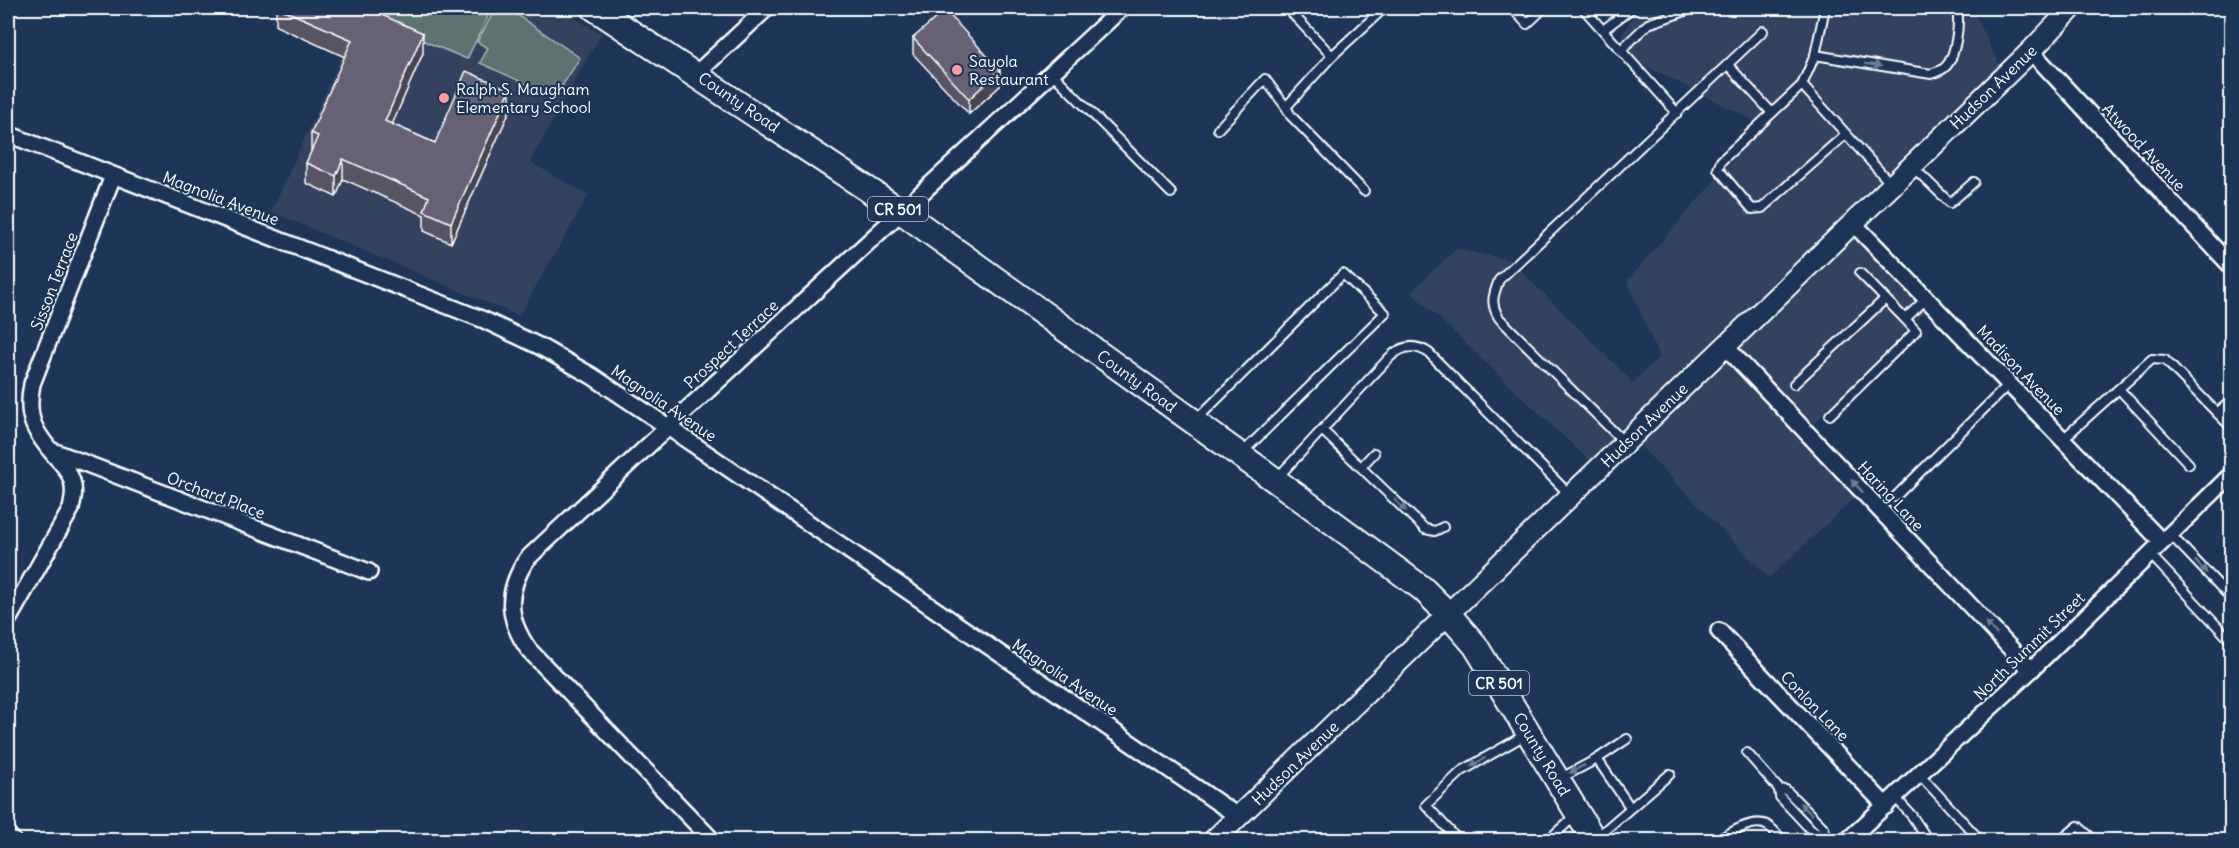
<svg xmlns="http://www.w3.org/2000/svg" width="2239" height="848" viewBox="0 0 2239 848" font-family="Delius,sans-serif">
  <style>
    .built { fill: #33425f }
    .green { fill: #5b736f; stroke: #adb9b7; stroke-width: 1.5 }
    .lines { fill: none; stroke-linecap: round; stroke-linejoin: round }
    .service-casing { stroke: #fff; stroke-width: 12 }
    .minor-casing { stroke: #fff; stroke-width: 20 }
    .tertiary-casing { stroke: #fff; stroke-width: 24 }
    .primary-casing { stroke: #fff; stroke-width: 28 }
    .service { stroke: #1d3557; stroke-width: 8 }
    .minor { stroke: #1d3557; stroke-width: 15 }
    .tertiary { stroke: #1d3557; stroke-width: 20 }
    .primary { stroke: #1d3557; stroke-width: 24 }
    .wall { fill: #585463; stroke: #fff; stroke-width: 1.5 }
    .shaded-wall { fill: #474550; stroke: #fff; stroke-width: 1.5 }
    .building { fill: #666273; stroke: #fff; stroke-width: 1.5 }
    .oneway { fill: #6c7c92 }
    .poi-dot { fill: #ff9aa2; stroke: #1d3557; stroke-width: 2 }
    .labels { text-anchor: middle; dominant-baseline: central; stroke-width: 4.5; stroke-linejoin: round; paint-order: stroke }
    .shield { fill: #1d3557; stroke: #bbc2cd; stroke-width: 1.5 }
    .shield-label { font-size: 15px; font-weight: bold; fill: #fff }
    .poi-label { font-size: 16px; fill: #fff; stroke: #1d3557; text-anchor: start }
    .street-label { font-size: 16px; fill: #fff; stroke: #1d3557 }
  </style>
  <rect width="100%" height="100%" fill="#1d3557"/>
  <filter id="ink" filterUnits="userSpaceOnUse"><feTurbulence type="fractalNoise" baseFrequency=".0167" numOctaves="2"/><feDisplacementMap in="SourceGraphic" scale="12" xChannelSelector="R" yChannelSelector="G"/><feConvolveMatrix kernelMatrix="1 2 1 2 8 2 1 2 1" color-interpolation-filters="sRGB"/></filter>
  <g filter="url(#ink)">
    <!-- built -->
    <g class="built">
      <path d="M364,8h195l42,26 -71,128 59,33 -70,121 -248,-104z"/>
      <path d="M1637,8h163v6l8,-6h68l11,10 33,-10h52l34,71 -155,147 80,79 -125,127 55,60 -92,86 -140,-143 -33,32 -185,-175 45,-43 54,11 123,122 26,-25 -32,-76 136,-156 -149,-75z"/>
    </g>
    <!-- green -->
    <g class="green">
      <path d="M389,8h103l-25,51 -84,-35z"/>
      <path d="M496,8h11l73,50 -25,39 -75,-34 8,-15 -11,-6z"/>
    </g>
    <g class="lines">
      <defs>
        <g id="service">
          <path d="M1287,8l45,48 52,-48"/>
          <path d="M1512,8l15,16 17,-16"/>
          <path d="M1583,8l94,105"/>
          <path d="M1825,8l-10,47 -13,30 89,99"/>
          <path d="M1603,30l29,-22"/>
          <path d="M1621,50l27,-26 46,-16"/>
          <path d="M1815,55l116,19c4,-2 10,-3 13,-6 12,-9 16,-46 13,-60"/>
          <path d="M1332,56l-46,51 5,9 73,75"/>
          <path d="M1728,65l44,48"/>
          <path d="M1052,73l119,120"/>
          <path d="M1802,85l-81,76 -3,8 34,40 10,-1 84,-74"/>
          <path d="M1218,129l47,-50 21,28"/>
          <path d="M1913,167l37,36 24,-21"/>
          <path d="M1860,273l45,46 22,-21"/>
          <path d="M1794,384l91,-85"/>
          <path d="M2119,389l70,75"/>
          <path d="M2217,413l15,-13"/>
          <path d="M1830,415l86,-84 -11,-12"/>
          <path d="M1197,419l146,-145 42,39 -144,141"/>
          <path d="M1322,430l103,99 10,2 8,-4"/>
          <path d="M2063,439l89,-80 13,1 67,68"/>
          <path d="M1624,442l-125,-124c-9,-15 -6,-22 0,-38l264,-249"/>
          <path d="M1361,467l13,-14"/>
          <path d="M1278,477l111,-119c12,-12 25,-15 40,-5l141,142"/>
          <path d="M1895,497l114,-113"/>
          <path d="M2170,534l62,65"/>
          <path d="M2150,554l82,88"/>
          <path d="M1747,753l32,36 1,8 31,33 15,6 4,4"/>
          <path d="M1597,759l33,48"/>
          <path d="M1919,774l61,66"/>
          <path d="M1561,778l36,-19 30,-20"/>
          <path d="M1779,789l7,1 38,38 2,8"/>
          <path d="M1895,797l17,19 16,24"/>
          <path d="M1597,837l73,-63"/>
          <path d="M1458,840l-32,-35 36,-34 63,-36"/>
          <path d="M1548,840l28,-25"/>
          <path d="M1718,840c11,-7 37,-23 50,-14 6,3 10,10 14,14"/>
          <path d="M2061,840l17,-14 16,14"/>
        </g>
        <g id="minor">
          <path d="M2031,51l201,216"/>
          <path d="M696,74l71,-66"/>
          <path d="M8,134l476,186 55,26 53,30 76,51 571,390"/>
          <path d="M1853,223l309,319"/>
          <path d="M1725,346l306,324"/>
          <path d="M53,451l316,121"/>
          <path d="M8,620l63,-111c2,-9 4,-19 1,-28 -3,-10 -9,-17 -16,-24 -21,-24 -31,-39 -24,-73l81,-208"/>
          <path d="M1719,631l167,175"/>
          <path d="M712,840l-183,-190c-23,-32 -23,-59 -2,-91l141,-132 454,-419"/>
          <path d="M1848,840l183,-170 201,-196"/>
        </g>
        <g id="tertiary">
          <path d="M8,840h2"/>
          <path d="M1214,840l817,-789 41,-43"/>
        </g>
        <path id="primary" d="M594,8l308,204 391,281 130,96 25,25 27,31 119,195"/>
      </defs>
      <!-- service casing -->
      <use href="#service" class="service-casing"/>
      <!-- minor casing -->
      <use href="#minor" class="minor-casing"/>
      <!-- tertiary casing -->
      <use href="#tertiary" class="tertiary-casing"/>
      <!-- primary casing -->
      <use href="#primary" class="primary-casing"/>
      <!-- service -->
      <use href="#service" class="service"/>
      <!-- minor -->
      <use href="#minor" class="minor"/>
      <!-- tertiary -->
      <use href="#tertiary" class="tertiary"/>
      <!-- primary -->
      <use href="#primary" class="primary"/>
    </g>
    <!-- wall -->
    <g class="wall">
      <path d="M276,8h90l57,45 -31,71 43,19 75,-33 -59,133 -27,-12v-16l-81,-36 -7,18 -30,-14v-20l5,-11v-19l34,-76 -69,-31z"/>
      <path d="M913,38l87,48 -31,28 -56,-60z"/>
    </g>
    <!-- shaded-wall -->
    <g class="shaded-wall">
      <path d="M423,33v20l-38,88v-20z"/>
      <path d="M1000,70v16l-31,28v-15z"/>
      <path d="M510,90v20l-59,133v-20z"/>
      <path d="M343,159v20l-7,18v-21z"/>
    </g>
    <!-- building -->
    <g class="building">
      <path d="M279,8h87l57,25 -38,88 50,22 31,-72 44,19 -59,133 -27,-12 5,-14 -86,-38 -7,17 -30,-13 12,-27 -7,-3 41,-93z"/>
      <path d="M945,10l55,60 -31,29 -56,-61z"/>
    </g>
    <!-- one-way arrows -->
    <defs><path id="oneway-solid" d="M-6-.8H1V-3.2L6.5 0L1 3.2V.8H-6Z" transform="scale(1.5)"/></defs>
    <g class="oneway">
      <use href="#oneway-solid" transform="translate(1873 65) rotate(9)"/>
      <use href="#oneway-solid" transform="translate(1857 486) rotate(-133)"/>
      <use href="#oneway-solid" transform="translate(1400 505) rotate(44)"/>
      <use href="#oneway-solid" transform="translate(2201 567) rotate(47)"/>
      <use href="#oneway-solid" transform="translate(1991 628) rotate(-133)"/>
      <use href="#oneway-solid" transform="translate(1478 762) rotate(150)"/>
      <use href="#oneway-solid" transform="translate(1577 769) rotate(153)"/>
      <use href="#oneway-solid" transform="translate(1806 809) rotate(-135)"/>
    </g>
  </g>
  <!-- markers -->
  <g class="poi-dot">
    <circle cx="957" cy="70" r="6"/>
    <circle cx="444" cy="98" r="6"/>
  </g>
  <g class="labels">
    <!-- shield labels -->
    <g class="shield">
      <rect x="868" y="197" width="60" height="24" rx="4.5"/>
      <rect x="1469" y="671" width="60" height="24" rx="4.5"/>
    </g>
    <g class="shield-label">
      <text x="898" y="209">CR 501</text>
      <text x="1499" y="683">CR 501</text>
    </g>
    <!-- poi labels -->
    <g class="poi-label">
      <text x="969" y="61">Sayola<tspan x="969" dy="18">Restaurant</tspan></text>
      <text x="456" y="89">Ralph S. Maugham<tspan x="456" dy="18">Elementary School</tspan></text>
    </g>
    <!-- street labels -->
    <g class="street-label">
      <text transform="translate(1993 87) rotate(-44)">Hudson Avenue</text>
      <text transform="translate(739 102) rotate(34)">County Road</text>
      <text transform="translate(2144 147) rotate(47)">Atwood Avenue</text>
      <text transform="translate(221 198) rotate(21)">Magnolia Avenue</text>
      <text transform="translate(54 281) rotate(-69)">Sisson Terrace</text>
      <text transform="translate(731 344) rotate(-43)">Prospect Terrace</text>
      <text transform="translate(2021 370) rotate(46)">Madison Avenue</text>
      <text transform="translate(1137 381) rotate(36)">County Road</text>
      <text transform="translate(664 403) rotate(34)">Magnolia Avenue</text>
      <text transform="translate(1644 425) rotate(-44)">Hudson Avenue</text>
      <text transform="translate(216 495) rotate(21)">Orchard Place</text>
      <text transform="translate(1891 496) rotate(47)">Haring Lane</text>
      <text transform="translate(2029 646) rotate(-44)">North Summit Street</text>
      <text transform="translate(1065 677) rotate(34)">Magnolia Avenue</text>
      <text transform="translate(1815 706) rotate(46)">Conlon Lane</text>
      <text transform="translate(1542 754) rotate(59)">County Road</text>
      <text transform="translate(1295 763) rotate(-44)">Hudson Avenue</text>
    </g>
  </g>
  <!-- margin -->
  <rect width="2239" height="848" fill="none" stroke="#1d3557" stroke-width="30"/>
  <rect x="15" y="15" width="2209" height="818" fill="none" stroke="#fff" stroke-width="2" filter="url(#ink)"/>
</svg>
